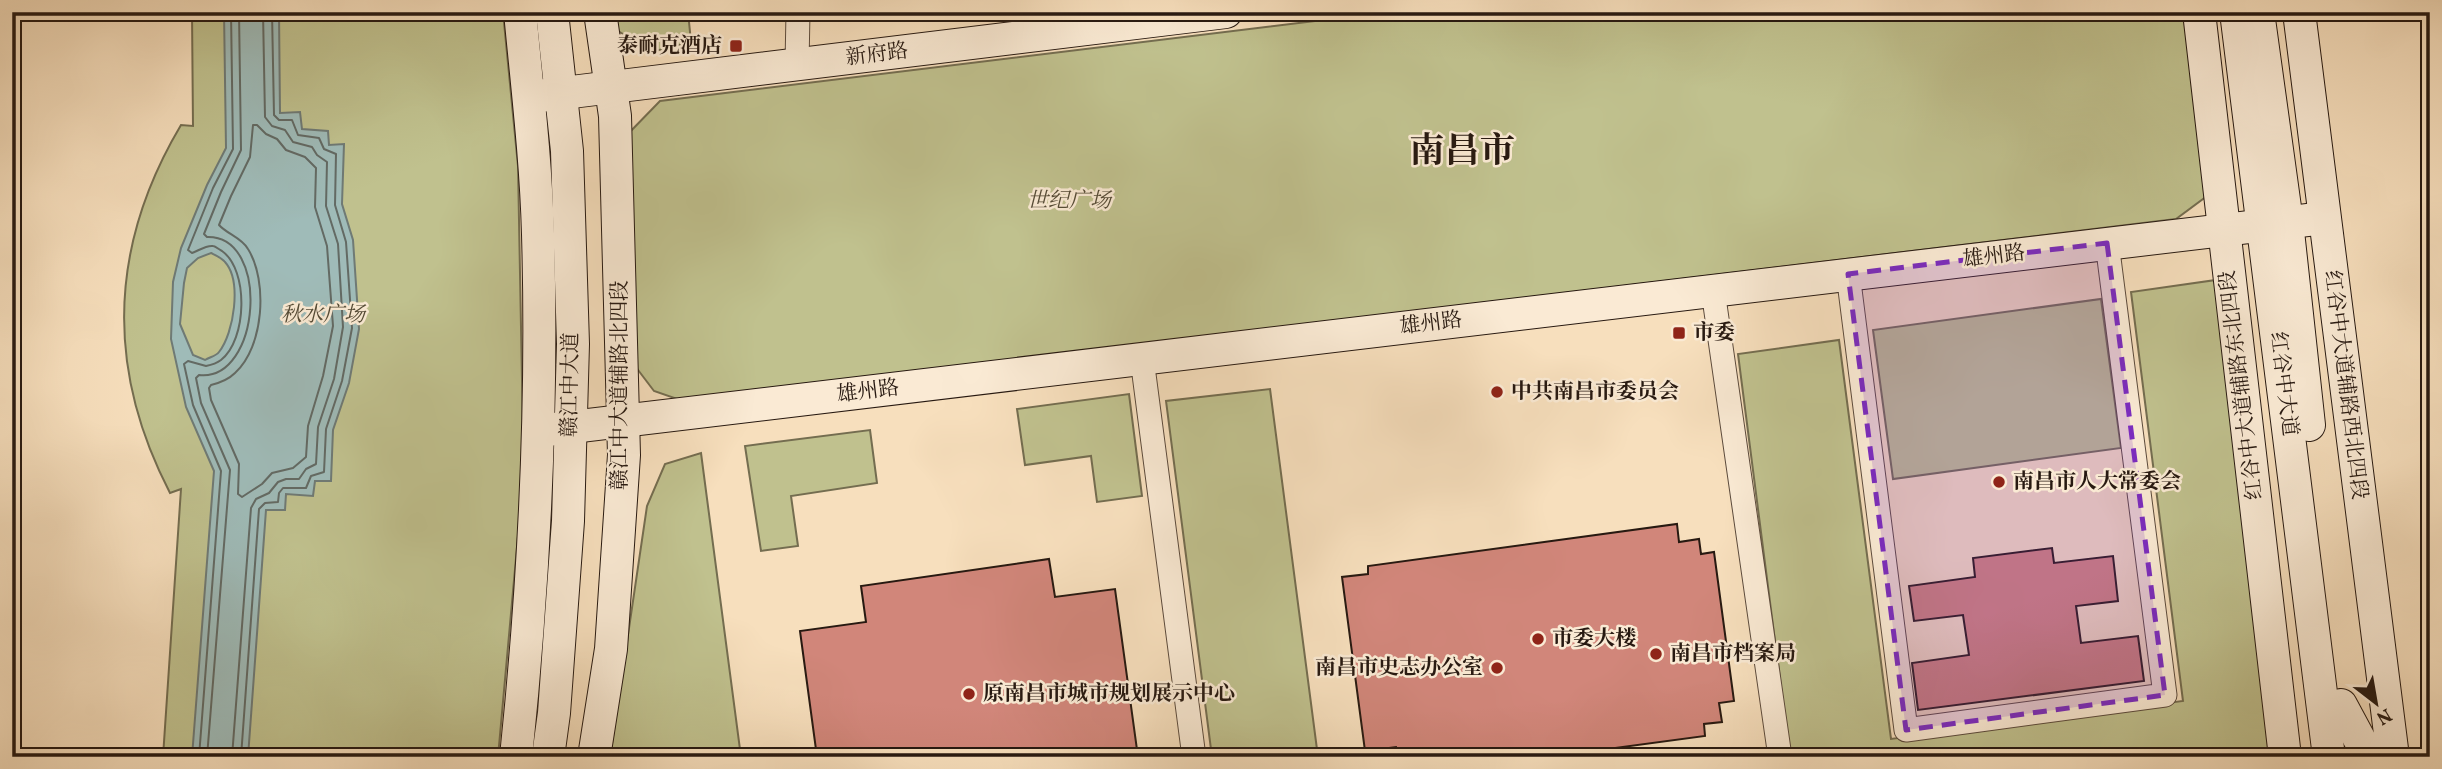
<svg xmlns="http://www.w3.org/2000/svg" width="2442" height="769" viewBox="0 0 2442 769" font-family="Vollkorn,'Noto Serif SC',serif">
  <style>
    .green { fill: #c0c18e; stroke: #746d50; stroke-width: 2 }
    .water { fill: #9fbbb8; stroke: #6f7a75; stroke-width: 2; fill-rule: evenodd }
    .lines { fill: none; stroke-linecap: round; stroke-linejoin: round }
    .shore { stroke: #636a64; stroke-width: 2 }
    .building { fill: #d1867a; stroke: #271911; stroke-width: 2 }
    .street-casing { stroke: #5b4a3c; stroke-width: 25 }
    .secondary-casing { stroke: #271911; stroke-width: 34 }
    .street { stroke: #faead4; stroke-width: 23 }
    .secondary { stroke: #faead4; stroke-width: 32 }
    .marked { fill: #7b2cbf; fill-opacity: 0.2; stroke: #7b2cbf; stroke-width: 5; stroke-dasharray: 14 9; stroke-linejoin: round }
    .poi-dot { fill: #8f2418; stroke: #faead4; stroke-width: 2.5 }
    .labels { text-anchor: middle; dominant-baseline: central; stroke-width: 5; stroke-linejoin: round; paint-order: stroke }
    .poi-label { font-size: 21px; font-weight: bold; fill: #271911; stroke: #faead4; text-anchor: start }
    .street-label { font-size: 21px; fill: #271911; stroke: #faead4 }
    .park-label { font-size: 21px; font-style: italic; fill: #554b36; stroke: #faead4 }
    .town-label { font-size: 35px; font-weight: bold; fill: #271911; stroke: #faead4 }
  </style>
  <rect width="100%" height="100%" fill="#f7dfbd"/>
  <filter id="stains"><feTurbulence type="fractalNoise" baseFrequency=".00286" numOctaves="4"/><feColorMatrix values="0 0 0 0 .2 0 0 0 0 .09 0 0 0 0 .02 0 0 0 .5 -.17"/></filter>
  <radialGradient id="worn" r=".72"><stop offset=".6" stop-color="#630" stop-opacity="0"/><stop offset="1" stop-color="#630" stop-opacity=".3"/></radialGradient>
  <!-- green -->
  <g class="green">
    <path d="M192,12h311l15,154 5,268 -4,91 -21,232h-335l18,-268 -11,4c-65,-125 -61,-247 11,-368l12,1z"/>
    <path d="M611,12h77l3,30 -40,10 -39,-25z"/>
    <path d="M1389,12h797l25,181 -35,26 -1496,181 -26,-9 -22,-29 -7,-225 35,-36z"/>
    <path d="M2216,280l62,477h-488l-52,-403 101,-14 52,399 292,-38 -52,-409z"/>
    <path d="M2101,299l20,149 -228,31 -20,-149z"/>
    <path d="M1270,389l48,368h-106l-46,-356z"/>
    <path d="M1129,394l13,102 -45,6 -6,-46 -66,9 -8,-56z"/>
    <path d="M870,430l7,53 -86,13 7,50 -37,5 -16,-105z"/>
    <path d="M701,453l40,304h-131l37,-251 18,-42z"/>
  </g>
  <!-- water -->
  <path class="water" d="M224,12h55l1,101 20,-1 2,17 26,2 1,14 15,-1 -2,60 11,36 6,89 -10,54 -16,47 -2,51h-16l-2,15 -27,-2 -1,16h-19l-18,247h-56l22,-286 -28,-64 -15,-68 2,-57 8,-34 26,-63 19,-37zM211,253c4,2 11,5 14,9 17,19 9,71 -6,90 -3,4 -9,5 -14,8l-12,-5 -13,-31 4,-41 3,-15 11,-10z"/>
  <g class="lines">
    <!-- shore -->
    <g class="shore">
      <path d="M253,125h4l9,9 11,5 9,11 19,7 11,11 -1,39 12,39 6,80 -10,50 -15,50 -2,31 -13,11 -21,5 -10,11 -20,13 -4,-3 1,-30 -28,-64 -2,-12 2,-3c8,-2 18,-6 24,-12 29,-26 33,-92 13,-124 -6,-11 -21,-15 -29,-24l12,-29 19,-39z"/>
      <path d="M199,757l22,-286 -28,-66 -9,-41 4,-3 18,5c5,-1 11,-3 15,-6 26,-20 28,-90 1,-109 -2,-1 -7,-5 -9,-5 -7,-1 -15,5 -21,7l-4,-3 25,-62 20,-39 -2,-137"/>
      <path d="M207,757l23,-287 -29,-67 -5,-25 3,-3c62,7 72,-140 8,-138l-3,-3 17,-42 20,-42 -2,-138"/>
      <path d="M232,757l19,-249 5,-9 13,-6 9,-11 8,-3h13l7,-10 10,-5 2,-37 16,-48 9,-52 -5,-83 -12,-38 1,-44 -10,-7 -5,-8 -19,-5 -8,-12 -13,-4 -7,-9 -2,-105"/>
      <path d="M241,757l18,-248 6,-6 13,-1 1,-9 4,-5h23l5,-12 13,-4 2,-43 16,-48 10,-53 -6,-86 -11,-37 1,-51 -12,-5 -5,-11 -21,-3 -6,-15h-13l-5,-5 -2,-103"/>
    </g>
  </g>
  <!-- building -->
  <g class="building">
    <path d="M1677,524l2,18 20,-3 2,15 13,-2 20,149 -15,2 3,19 -18,2 1,12 -157,21h-150l-2,-10 -31,4 -23,-174 26,-3v-8z"/>
    <path d="M2052,548l2,15 59,-7 5,45 -42,5 5,37 57,-7 6,45 -226,29 -6,-47 57,-8 -6,-40 -49,6 -5,-35 66,-9 -2,-19z"/>
    <path d="M1049,559l6,38 60,-8 23,168h-321l-17,-126 66,-9 -5,-36z"/>
  </g>
  <g class="lines">
    <defs>
      <g id="street">
        <path d="M797,65l1,-53"/>
        <path d="M1848,274l58,456 259,-35 -58,-452"/>
        <path d="M1713,291l67,466"/>
        <path d="M1142,359l52,398"/>
      </g>
      <g id="secondary">
        <path d="M2199,12l86,745"/>
        <path d="M2236,12l93,745"/>
        <path d="M2258,12l29,210 22,203"/>
        <path d="M2299,12l94,745"/>
        <path d="M539,96l687,-84"/>
        <path d="M538,431l1786,-213"/>
        <path d="M2341,705l28,52"/>
        <path d="M516,757c18,-173 27,-349 22,-523 -2,-74 -11,-148 -18,-222"/>
        <path d="M548,757l6,-44 14,-192 5,-177 -6,-193 -15,-139"/>
        <path d="M594,757l17,-108 13,-194 -9,-339 -15,-104"/>
      </g>
    </defs>
    <!-- street casing -->
    <use href="#street" class="street-casing"/>
    <!-- secondary casing -->
    <use href="#secondary" class="secondary-casing"/>
    <!-- street -->
    <use href="#street" class="street"/>
    <!-- secondary -->
    <use href="#secondary" class="secondary"/>
  </g>
  <!-- marked area -->
  <path class="marked" d="M2107,243l58,452 -259,35 -58,-456z"/>
  <!-- markers -->
  <g class="poi-dot">
    <rect x="729" y="39" width="14" height="14" rx="3.5"/>
    <rect x="1672" y="326" width="14" height="14" rx="3.5"/>
    <circle cx="1497" cy="392" r="7"/>
    <circle cx="1999" cy="482" r="7"/>
    <circle cx="1538" cy="639" r="7"/>
    <circle cx="1656" cy="654" r="7"/>
    <circle cx="1497" cy="668" r="7"/>
    <circle cx="969" cy="694" r="7"/>
  </g>
  <g class="labels">
    <!-- poi labels -->
    <g class="poi-label">
      <text x="722" y="46" text-anchor="end">泰耐克酒店</text>
      <text x="1693" y="333">市委</text>
      <text x="1511" y="392">中共南昌市委员会</text>
      <text x="2013" y="482">南昌市人大常委会</text>
      <text x="1552" y="639">市委大楼</text>
      <text x="1670" y="654">南昌市档案局</text>
      <text x="1483" y="668" text-anchor="end">南昌市史志办公室</text>
      <text x="983" y="694">原南昌市城市规划展示中心</text>
    </g>
    <!-- street labels -->
    <g class="street-label">
      <text transform="translate(877 55) rotate(-7)">新府路</text>
      <text transform="translate(1994 257) rotate(-7)">雄州路</text>
      <text transform="translate(1431 324) rotate(-7)">雄州路</text>
      <text transform="translate(2283 384) rotate(83)">红谷中大道</text>
      <text transform="translate(571 385) rotate(-89)">赣江中大道</text>
      <text transform="translate(620 385) rotate(-90)">赣江中大道辅路北四段</text>
      <text transform="translate(2242 385) rotate(-97)">红谷中大道辅路东北四段</text>
      <text transform="translate(2345 385) rotate(83)">红谷中大道辅路西北四段</text>
      <text transform="translate(868 392) rotate(-7)">雄州路</text>
    </g>
    <!-- park labels -->
    <g class="park-label">
      <text x="1069" y="201">世纪广场</text>
      <text x="323" y="315">秋水广场</text>
    </g>
    <!-- town labels -->
    <g class="town-label">
      <text x="1462" y="153">南昌市</text>
    </g>
  </g>
  <!-- margin -->
  <rect width="2442" height="769" fill="none" stroke="#f7dfbd" stroke-width="42"/>
  <rect x="14" y="14" width="2414" height="741" fill="none" stroke="#271911" stroke-width="3.5"/>
  <rect x="21" y="21" width="2400" height="727" fill="none" stroke="#271911" stroke-width="2"/>
  <!-- north arrow -->
  <g transform="translate(2376 703) rotate(149)" stroke="#faead4" stroke-width="5" paint-order="stroke">
  <path d="M0-5L12 26L0 18L-12 26Z" fill="#271911"/>
  <text y="-10" font-size="19" font-weight="bold" text-anchor="middle" fill="#271911">N</text>
  </g>
  <rect width="100%" height="100%" filter="url(#stains)"/>
  <rect width="100%" height="100%" fill="url(#worn)"/>
</svg>
